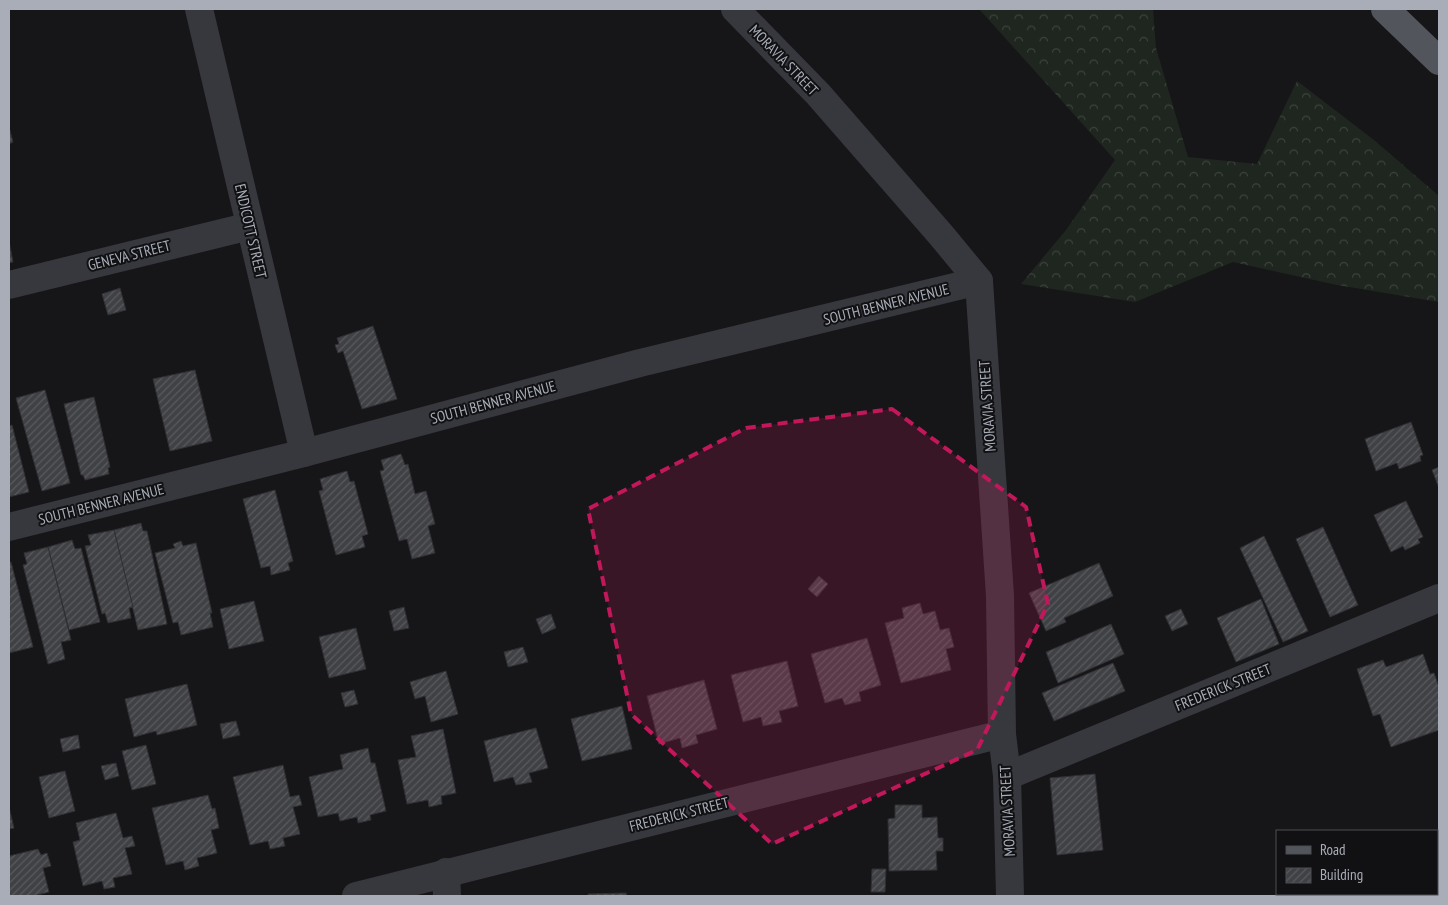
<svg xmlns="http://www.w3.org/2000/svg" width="1448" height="905" viewBox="0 0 1448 905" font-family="'PT Sans Narrow',sans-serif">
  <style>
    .forest { fill: url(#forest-crowns) }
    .building { fill: url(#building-hatch); stroke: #303034 }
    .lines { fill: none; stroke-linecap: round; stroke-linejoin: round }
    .minor { stroke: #37383d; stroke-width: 28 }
    .major { stroke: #53555c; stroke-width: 28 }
    .marked { fill: #c2185b; fill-opacity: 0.2; stroke: #c2185b; stroke-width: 4; stroke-dasharray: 10 6; stroke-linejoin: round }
    .labels { text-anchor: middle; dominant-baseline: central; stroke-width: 4; stroke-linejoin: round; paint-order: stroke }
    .street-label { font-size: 15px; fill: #a8adb8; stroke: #111113 }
  </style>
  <defs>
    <pattern id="forest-crowns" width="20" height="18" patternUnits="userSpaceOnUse" patternTransform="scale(1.25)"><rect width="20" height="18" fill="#1e261f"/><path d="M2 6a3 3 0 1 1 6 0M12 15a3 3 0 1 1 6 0" fill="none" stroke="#3c433d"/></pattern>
    <pattern id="building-hatch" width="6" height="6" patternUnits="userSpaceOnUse" patternTransform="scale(1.25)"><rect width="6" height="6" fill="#404145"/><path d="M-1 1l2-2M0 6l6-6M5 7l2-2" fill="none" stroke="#595a5e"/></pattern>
  </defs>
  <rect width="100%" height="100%" fill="#161618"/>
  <!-- forest -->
  <path class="forest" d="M979,9h174l3,39 32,109 69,7 40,-83 77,59 65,56v106l-102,-17 -104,-23 -98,40 -114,-18 45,-54 49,-70z"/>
  <!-- building -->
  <g class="building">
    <path d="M9,127l4,15 -4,2z"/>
    <path d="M9,241l4,21 -4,1z"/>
    <path d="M120,288l6,22 -18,5 -6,-21z"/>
    <path d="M373,326l24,73 -35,10 -19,-58 -5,2 -3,-8 4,-1 -2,-6z"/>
    <path d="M195,370l17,71 -42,10 -17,-72z"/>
    <path d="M45,390l25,93 -28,8 -26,-93z"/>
    <path d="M94,397l16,70 -2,1 1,6 -24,6 -2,-5h-2l-17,-71z"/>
    <path d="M1411,422l12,33 -3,1 1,5 -22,8 -2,-6 -21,8 -11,-32z"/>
    <path d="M12,425l17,67 -20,5v-71z"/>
    <path d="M401,454l4,11 3,-1 7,30 11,-3 9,33 -7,2 7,27 -23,6 -5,-20 -8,2 -19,-70 4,-1 -3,-10z"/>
    <path d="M1439,467v21l-7,-18z"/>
    <path d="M347,471l3,11 4,-1 14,53 -6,2 3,11 -29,8 -17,-64 4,-1 -3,-11z"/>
    <path d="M275,490l18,71 -5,2 2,7 -19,5 -1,-9 -9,2 -18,-69z"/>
    <path d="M1406,501l17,36 -5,2 2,4 -15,7 -2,-4 -12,6 -17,-37z"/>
    <path d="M141,523l2,8h4l20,93 -29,6 -24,-100z"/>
    <path d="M1323,527l35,78 -28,12 -34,-78z"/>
    <path d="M114,530l19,77 -4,1 2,10 -23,5 -3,-10 -3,1 -17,-68 6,-1 -3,-10z"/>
    <path d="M1264,536l44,95 -25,11 -43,-94z"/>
    <path d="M72,540l3,9 6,-1 19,74 -31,8 -21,-83z"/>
    <path d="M181,541l2,5 13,-3 16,70h-2l3,14 -32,8 -3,-13 -5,1 -18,-70 20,-5 -2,-4z"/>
    <path d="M48,547l23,93 -10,2 4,17 -17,5 -25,-99 4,-1 -3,-11z"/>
    <path d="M9,562h2l22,85 -24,6z"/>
    <path d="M1099,563l14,33 -49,22 2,4 -20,9 -17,-38z"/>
    <path d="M819,576l9,8 -11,13 -9,-8z"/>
    <path d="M1261,599l18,45 -43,18 -19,-44z"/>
    <path d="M254,601l10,40 -35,8 -9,-40z"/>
    <path d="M920,603l3,11 12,-3 5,19 9,-2 5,19 -8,2 5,21 -50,13 -16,-60 19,-5 -2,-10z"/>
    <path d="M404,607l5,21 -15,3 -5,-20z"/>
    <path d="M1181,609l7,15 -16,7 -7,-15z"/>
    <path d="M551,614l5,14 -14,6 -6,-15z"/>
    <path d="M1111,624l13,30 -66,29 -12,-31z"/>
    <path d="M356,628l10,41 -37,9 -10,-41z"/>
    <path d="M867,638l14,47 -22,7 2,9 -16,4 -3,-7 -17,5 -14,-49z"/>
    <path d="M523,647l5,15 -20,5 -4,-15z"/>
    <path d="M1423,654l7,20 4,-1 5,14v43l-48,17 -11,-33 -7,2 -16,-47 26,-9 3,7z"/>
    <path d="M787,661l11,45 -19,5 3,11 -19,4 -2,-9 -18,5 -12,-47z"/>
    <path d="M1113,663l12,28 -71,30 -12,-28z"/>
    <path d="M446,671l12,43 -27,8 -6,-26 -10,3 -5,-17z"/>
    <path d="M704,680l13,49 -21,6 2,8 -16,5 -2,-10 -21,6 -12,-48z"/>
    <path d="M187,684l10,41 -40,10 -1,-4 -22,6 -9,-38z"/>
    <path d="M354,690l4,14 -13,3 -4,-14z"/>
    <path d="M622,706l10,43 -50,12 -11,-42z"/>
    <path d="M236,721l4,14 -17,4 -3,-15z"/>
    <path d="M536,728l12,40 -19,5 3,9 -16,3 -3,-8 -19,5 -10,-41z"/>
    <path d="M443,729l13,64 -15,3 1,8 -13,3 -1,-7 -21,4 -9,-44 18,-3 -5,-21z"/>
    <path d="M78,735l2,13 -17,4 -3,-13z"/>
    <path d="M146,745l10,39 -24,6 -10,-39z"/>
    <path d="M368,748l3,15h4l11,48 -16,4 1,5 -13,3 -1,-6 -17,4 -2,-8 -20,4 -9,-40 34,-8 -3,-14z"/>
    <path d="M116,763l3,13 -14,4 -4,-14z"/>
    <path d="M283,765l7,32 9,-2 3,10 -9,2 7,27 -17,4 2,8 -15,3 -2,-8 -18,4 -17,-68z"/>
    <path d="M65,771l10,40 -26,7 -10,-41z"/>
    <path d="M1095,774l8,76 -46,5 -7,-77z"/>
    <path d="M208,795l4,14 3,-1 4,20 -8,2 6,23 -20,5 2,8 -14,4 -2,-9 -17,4 -14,-57z"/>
    <path d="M895,805h27v13l15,-1 1,21h5v13h-7l1,19 -48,1 -1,-52 7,-1z"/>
    <path d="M9,807l5,21 -5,1z"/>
    <path d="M116,813l7,25 9,-2 3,10 -10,2 7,26 -19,4 2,9 -11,2 -2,-8 -19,5 -10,-44 7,-2 -4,-17z"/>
    <path d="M1439,841v55h-29l-1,-2h28v-52z"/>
    <path d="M38,849l3,6 6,-2 4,13 -8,2 6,24 -16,4h-24v-40z"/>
    <path d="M872,869h14l-1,23h-14z"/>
    <path d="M626,893l1,3h-39v-2z"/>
  </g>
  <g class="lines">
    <!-- minor -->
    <g class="minor">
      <path d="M199,9l105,444"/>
      <path d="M735,9l83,85 123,141 38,46 21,315 2,138 5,42 3,120"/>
      <path d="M9,285l241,-59"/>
      <path d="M9,527l295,-74 336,-90 339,-82"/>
      <path d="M1007,776l432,-178"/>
      <path d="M446,872l1,24"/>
      <path d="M356,896l646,-162"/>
    </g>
    <!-- major -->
    <path class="major" d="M1385,9l54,52"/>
  </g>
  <!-- marked area -->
  <path class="marked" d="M892,409l134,98 22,97 -71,146 -205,94 -141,-130 -43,-205 158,-81z"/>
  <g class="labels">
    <!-- street labels -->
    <g class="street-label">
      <text transform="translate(784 60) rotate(46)">MORAVIA STREET</text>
      <text transform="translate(251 231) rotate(77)">ENDICOTT STREET</text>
      <text transform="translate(129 255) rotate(-14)">GENEVA STREET</text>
      <text transform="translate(886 304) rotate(-14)">SOUTH BENNER AVENUE</text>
      <text transform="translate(493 402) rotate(-15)">SOUTH BENNER AVENUE</text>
      <text transform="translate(987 406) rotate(-94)">MORAVIA STREET</text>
      <text transform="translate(101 504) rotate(-14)">SOUTH BENNER AVENUE</text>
      <text transform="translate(1223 687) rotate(-22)">FREDERICK STREET</text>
      <text transform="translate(1007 811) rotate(-93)">MORAVIA STREET</text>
      <text transform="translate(679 814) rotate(-14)">FREDERICK STREET</text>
    </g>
  </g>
  <!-- border -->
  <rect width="1448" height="905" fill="none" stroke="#a8adb8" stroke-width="20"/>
  <!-- legend -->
  <rect x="1276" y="830" width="162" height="65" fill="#111113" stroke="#4d4f55"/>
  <rect x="1286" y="846" width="25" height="8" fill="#53555c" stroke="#4d4f55"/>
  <text x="1320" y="855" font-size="15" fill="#a8adb8">Road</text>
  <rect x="1286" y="868" width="25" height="15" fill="url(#building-hatch)" stroke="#4d4f55"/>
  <text x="1320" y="880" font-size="15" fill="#a8adb8">Building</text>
</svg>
